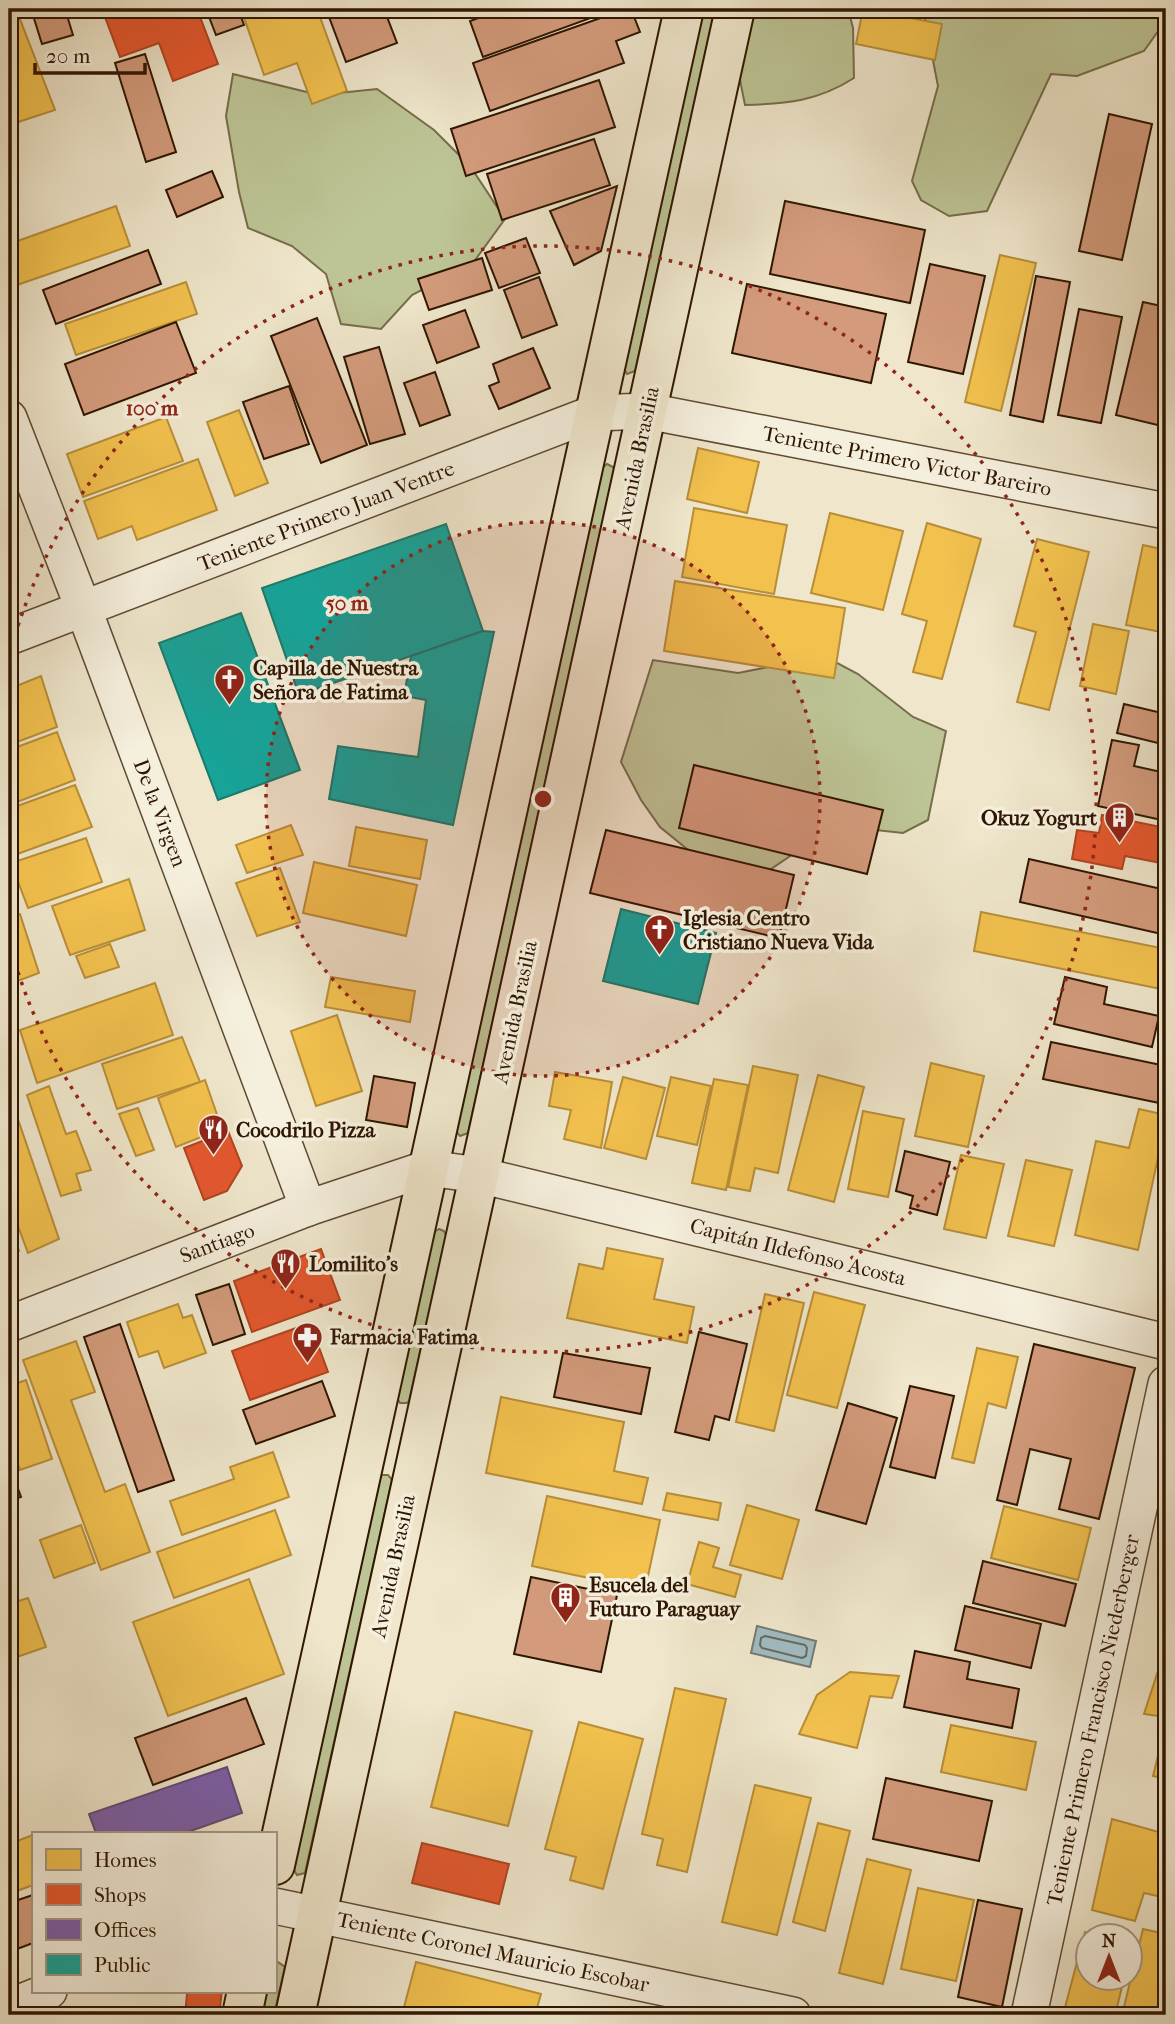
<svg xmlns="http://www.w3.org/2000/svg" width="1175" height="2024" viewBox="0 0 1175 2024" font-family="'IM FELL French Canon',serif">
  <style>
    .green { fill: #bdc495; stroke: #766d4a; stroke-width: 2 }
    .water { fill: #a0bcc2; stroke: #737a74; stroke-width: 2 }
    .homes { fill: #f2c14e; stroke: #b88e37; stroke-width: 2 }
    .shops { fill: #e4572e; stroke: #ae4420; stroke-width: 2 }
    .offices { fill: #7b5ea7; stroke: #644875; stroke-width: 2 }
    .public { fill: #17a398; stroke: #1e796a; stroke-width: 2 }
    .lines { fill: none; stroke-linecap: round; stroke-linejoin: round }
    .shore { stroke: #686961; stroke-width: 2 }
    .building { fill: #d39b7c; stroke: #2f1600; stroke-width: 2 }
    .minor-casing { stroke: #5f4a33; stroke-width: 38 }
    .major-casing { stroke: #2f1600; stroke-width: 42 }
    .minor { stroke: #f5efdd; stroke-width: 35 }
    .major { stroke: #efe6cb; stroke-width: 38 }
    .ring { fill: none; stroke: #8f2418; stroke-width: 3.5; stroke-dasharray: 3.5 7 }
    .labels { text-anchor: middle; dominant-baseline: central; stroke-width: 7; stroke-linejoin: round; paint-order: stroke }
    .street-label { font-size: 21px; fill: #2f1600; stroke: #f5efdd }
    .poi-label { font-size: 21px; font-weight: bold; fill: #2f1600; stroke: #f5efdd; text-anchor: start }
    .centre { fill: #8f2418; stroke: #f5efdd; stroke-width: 3.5 }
    .ring-label { font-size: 21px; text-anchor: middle; font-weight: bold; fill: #8f2418; stroke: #f5efdd; stroke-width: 7; stroke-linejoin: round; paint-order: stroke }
  </style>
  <rect width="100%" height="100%" fill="#efe6cb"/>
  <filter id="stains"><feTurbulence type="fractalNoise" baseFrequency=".00286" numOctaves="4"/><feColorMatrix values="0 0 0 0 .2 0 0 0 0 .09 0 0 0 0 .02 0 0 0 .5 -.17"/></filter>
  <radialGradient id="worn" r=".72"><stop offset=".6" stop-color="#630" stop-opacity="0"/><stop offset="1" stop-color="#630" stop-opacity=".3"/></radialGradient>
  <!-- green -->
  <g class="green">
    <path d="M703,9h12l-80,362 -8,3 -3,-5z"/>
    <path d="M754,9h94l5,19 1,50c-36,23 -67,26 -109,27l-7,-35z"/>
    <path d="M923,9h243v11l-22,31 -67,25 -26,-2 -64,137 -38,5 -28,-16 -9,-19 26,-95z"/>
    <path d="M233,74l86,21 58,-6 57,41 36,36 35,53 -32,44 -61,32 -31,34 -40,-5 -15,-50 -34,-28 -44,-18 -9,-36 -13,-76z"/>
    <path d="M607,464l6,3 1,3 -146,663 -8,3 -4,-5 146,-663z"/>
    <path d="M824,656l34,18 55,43 33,14 -18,89 -25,13 -55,-6 -52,25 -35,24 -53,-10 -48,-39 -19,-27 -20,-38 32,-102 85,13z"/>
    <path d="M439,1229l5,2 2,4 -37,166 -2,2h-7l-3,-5 37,-166z"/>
    <path d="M382,1475h6l4,5 -87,393 -8,2 -3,-5 86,-392z"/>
    <path d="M278,1962l7,5 -11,48h-12l5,-24h8v-28z"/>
  </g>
  <!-- water -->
  <path class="water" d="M757,1626l59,15 -6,26 -59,-14z"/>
  <!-- homes -->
  <g class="homes">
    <path d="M241,9h76l30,82 -35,13 -15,-41 -33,12z"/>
    <path d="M863,9l79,15 -7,36 -79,-16z"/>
    <path d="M18,14l37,96 -46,15v-107z"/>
    <path d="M116,206l14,40 -119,41 -2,-43z"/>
    <path d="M1000,255l36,8 -35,148 -36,-9z"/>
    <path d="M186,282l11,32 -121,41 -11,-31z"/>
    <path d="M239,410l29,73 -33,13 -28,-74z"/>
    <path d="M166,417l17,44 -100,36 -16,-43z"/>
    <path d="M698,448l61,14 -12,51 -60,-14z"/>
    <path d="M198,459l19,51 -80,30 -5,-14 -34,13 -14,-38z"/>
    <path d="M694,508l93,17 -13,69 -92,-17z"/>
    <path d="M830,513l73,18 -20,79 -72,-17z"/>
    <path d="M927,523l54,16 -39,140 -29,-7 14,-51 -25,-7z"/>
    <path d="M1037,539l52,13 -40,158 -32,-8 19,-70 -22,-6z"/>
    <path d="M1143,545l23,5v83l-40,-8z"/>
    <path d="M9,557l9,29 -9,4z"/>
    <path d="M675,581l170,27 -11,70 -170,-27z"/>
    <path d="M1093,624l36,7 -13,63 -36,-8z"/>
    <path d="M41,676l16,51 -48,18v-56z"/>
    <path d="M57,732l18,48 -66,25v-55z"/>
    <path d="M75,785l17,42 -83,30v-48z"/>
    <path d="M291,825l12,30 -56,18 -11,-28z"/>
    <path d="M356,827l71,13 -7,39 -71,-13z"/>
    <path d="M86,838l16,44 -74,26 -17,-45z"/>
    <path d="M314,862l103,23 -11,51 -103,-23z"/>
    <path d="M280,868l20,54 -43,14 -21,-53z"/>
    <path d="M129,879l16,51 -75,25 -18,-49z"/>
    <path d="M981,912l185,37v41l-192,-39z"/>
    <path d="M20,914l19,59 -24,9 -6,-20v-44z"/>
    <path d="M110,944l9,23 -34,11 -9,-22z"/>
    <path d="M331,977l84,14 -5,31 -85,-15z"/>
    <path d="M155,983l18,52 -136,48 -17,-53z"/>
    <path d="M337,1015l25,76 -46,15 -25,-75z"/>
    <path d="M182,1037l18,45 -83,27 -15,-45z"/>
    <path d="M931,1063l53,13 -16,71 -53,-11z"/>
    <path d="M753,1066l45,9 -20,98 -23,-5 -5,23 -22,-4z"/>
    <path d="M555,1072l57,10 -11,66 -37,-9 7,-29 -22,-4z"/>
    <path d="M818,1075l46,12 -30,115 -46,-12z"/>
    <path d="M623,1077l42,11 -19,71 -42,-11z"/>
    <path d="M671,1077l40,9 -14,59 -40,-9z"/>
    <path d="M714,1079l34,6 -22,105 -34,-7z"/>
    <path d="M205,1080l17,49 -46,18 -18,-49z"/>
    <path d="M49,1086l17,48 10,-3 15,39 -15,4 5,16 -20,6 -34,-101z"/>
    <path d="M9,1093l50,146 -31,14 -19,-51z"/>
    <path d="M138,1108l16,42 -18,6 -17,-42z"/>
    <path d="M1139,1109l27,6v6l-28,129 -63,-15 21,-94 33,7z"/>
    <path d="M863,1111l41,8 -16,78 -40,-8z"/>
    <path d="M961,1155l43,9 -18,74 -42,-9z"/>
    <path d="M1026,1160l46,10 -18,76 -46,-10z"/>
    <path d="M9,1225l10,26 -10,4z"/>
    <path d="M607,1248l56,11 -9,40 40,8 -7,36 -120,-25 12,-54 24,5z"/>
    <path d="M814,1292l51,13 -28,103 -50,-13z"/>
    <path d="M765,1294l39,9 -30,128 -38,-9z"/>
    <path d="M178,1304l5,14 9,-3 14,38 -42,15 -6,-17 -19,6 -12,-35z"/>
    <path d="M76,1341l19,51 -24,8 34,92 20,-8 25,68 -49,18 -78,-210z"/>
    <path d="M977,1348l41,9 -12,51 -18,-5 -14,60 -22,-5z"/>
    <path d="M26,1380l26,79 -32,11 -11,-33v-51z"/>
    <path d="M501,1397l123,25 -10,49 34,7 -6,26 -156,-31z"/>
    <path d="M273,1452l16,45 -107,38 -12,-34 64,-22 -4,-12z"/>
    <path d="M667,1493l54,10 -3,17 -55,-10z"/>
    <path d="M547,1496l113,24 -15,70 -113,-24z"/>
    <path d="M747,1505l52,15 -17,59 -52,-14z"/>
    <path d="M1004,1506l87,22 -13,52 -87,-22z"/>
    <path d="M275,1510l16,45 -117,43 -17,-46z"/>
    <path d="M81,1525l14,38 -41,15 -14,-38z"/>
    <path d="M699,1542l20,6 -6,19 28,8 -6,22 -48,-13z"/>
    <path d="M249,1579l35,95 -116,42 -35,-94z"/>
    <path d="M28,1598l18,49 -29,10 -8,-24v-29z"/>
    <path d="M1158,1671l8,2v44l-22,-3z"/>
    <path d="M850,1672l49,4 -7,22 -22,-2 -13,52 -58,-14 18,-39z"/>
    <path d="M675,1688l51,11 -39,173 -30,-7 6,-26 -21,-5z"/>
    <path d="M455,1712l77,19 -24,95 -77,-19z"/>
    <path d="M579,1722l64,17 -40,150 -33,-9 6,-23 -31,-8z"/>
    <path d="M1166,1724v55l-13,-3z"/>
    <path d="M951,1725l85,17 -10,48 -85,-18z"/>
    <path d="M755,1785l56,13 -34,137 -55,-13z"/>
    <path d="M1112,1819l54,15v64l-22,-5 -9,28 -43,-11z"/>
    <path d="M818,1823l32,8 -25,100 -32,-9z"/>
    <path d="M33,1835v50l-24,9v-50z"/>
    <path d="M867,1859l44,11 -28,114 -44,-11z"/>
    <path d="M918,1888l56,12 -18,81 -55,-12z"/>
    <path d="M1143,1929l23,5v81h-44z"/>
    <path d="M1085,1932l16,5h-13v42h36l-9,36h-52z"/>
    <path d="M416,1962l125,32 -6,21h-96l-35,-8z"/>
    <path d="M163,2007v8h-31v-7z"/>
  </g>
  <!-- shops -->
  <g class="shops">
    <path d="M102,9h95l21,55 -45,17 -14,-38 -39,14z"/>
    <path d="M1102,815l64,13v36l-41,-8 -3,13 -50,-10 5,-29 22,3z"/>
    <path d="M228,1131l14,35 -15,25 -23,9 -20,-52z"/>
    <path d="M321,1249l19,51 -88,32 -18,-51z"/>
    <path d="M310,1323l18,49 -78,28 -18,-49z"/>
    <path d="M422,1843l87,21 -10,40 -87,-21z"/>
    <path d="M196,1991h26l-3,24h-34l2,-21z"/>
  </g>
  <!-- offices -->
  <path class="offices" d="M227,1767l15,46 -57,20h-89l-7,-19z"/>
  <!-- public -->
  <g class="public">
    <path d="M446,524l37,107 -184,64 -37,-107z"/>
    <path d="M241,613l59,157 -82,30 -59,-157z"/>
    <path d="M483,631l11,1 -41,193 -124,-26 9,-53 80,11 8,-57 -22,-4 7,-40z"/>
    <path d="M621,909l95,24 -18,71 -95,-23z"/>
  </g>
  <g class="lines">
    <!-- shore -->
    <path class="shore" d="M765,1636l40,9 2,3 -1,8 -4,2 -40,-10 -2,-3 1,-7z"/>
  </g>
  <!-- building -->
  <g class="building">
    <path d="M31,9h34l8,26 -31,9z"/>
    <path d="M206,9h32l6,16 -28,10z"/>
    <path d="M326,9h58l13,34 -51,19z"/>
    <path d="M503,9h106l1,2 -127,46 -13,-36z"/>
    <path d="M626,9h5l9,23 -24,9 8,22 -134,48 -17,-48z"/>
    <path d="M145,54l31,98 -30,10 -31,-99z"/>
    <path d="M599,80l16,47 -149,49 -15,-47z"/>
    <path d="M1109,114l43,10 -30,136 -43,-9z"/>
    <path d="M594,139l16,46 -108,35 -15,-46z"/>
    <path d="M212,171l11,26 -46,20 -11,-27z"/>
    <path d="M617,186l-16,65 -27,14 -24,-54z"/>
    <path d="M785,201l140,29 -15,73 -140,-29z"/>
    <path d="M526,238l14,35 -41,15 -14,-35z"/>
    <path d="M148,250l13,34 -105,40 -13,-34z"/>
    <path d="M482,258l10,32 -63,20 -11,-31z"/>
    <path d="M930,264l55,12 -22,98 -55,-12z"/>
    <path d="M1036,276l34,6 -27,140 -33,-7z"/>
    <path d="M539,277l18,48 -35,13 -18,-48z"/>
    <path d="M747,284l139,30 -15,69 -139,-30z"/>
    <path d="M1143,302l23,5v120l-50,-12z"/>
    <path d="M1079,309l43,8 -21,106 -43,-8z"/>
    <path d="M465,310l14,37 -42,16 -14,-38z"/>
    <path d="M317,318l50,127 -46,18 -50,-127z"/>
    <path d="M176,322l20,51 -112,42 -19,-51z"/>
    <path d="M379,347l26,87 -35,10 -26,-87z"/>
    <path d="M533,348l17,40 -51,21 -10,-23 10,-4 -6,-18z"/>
    <path d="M435,372l15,43 -30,11 -16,-43z"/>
    <path d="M289,386l20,58 -45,15 -21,-57z"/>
    <path d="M1124,704l42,10v31l-49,-12z"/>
    <path d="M1112,740l27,5 -5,21 32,7v48l-68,-15z"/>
    <path d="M694,765l189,45 -16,64 -188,-46z"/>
    <path d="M606,830l188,45 -15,63 -189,-45z"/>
    <path d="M1029,859l137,31v45l-146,-33z"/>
    <path d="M1065,977l42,10 -3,17 55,12 -7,31 -98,-23z"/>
    <path d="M1051,1042l115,24 -2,38 -121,-25z"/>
    <path d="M374,1076l41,7 -8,44 -41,-7z"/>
    <path d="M905,1151l45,11 -13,53 -27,-7 3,-12 -17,-5z"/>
    <path d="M229,1284l16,50 -32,11 -17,-50z"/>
    <path d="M120,1324l54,156 -36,12 -54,-155z"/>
    <path d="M699,1332l48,12 -18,76 -14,-4 -6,24 -34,-8z"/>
    <path d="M1034,1344l101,24 -36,151 -40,-10 12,-50 -41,-10 -13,56 -20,-5z"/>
    <path d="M563,1353l87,15 -9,46 -87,-17z"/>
    <path d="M322,1381l13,35 -79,28 -13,-34z"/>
    <path d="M910,1386l44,10 -19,82 -45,-11z"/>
    <path d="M848,1403l49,15 -31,106 -50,-14z"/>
    <path d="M9,1464l12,33 -12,4z"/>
    <path d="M983,1561l93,23 -11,42 -92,-23z"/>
    <path d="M531,1577l86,18 -16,77 -87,-18z"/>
    <path d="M965,1606l76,18 -10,44 -76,-18z"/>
    <path d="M915,1651l55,11 -3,17 52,10 -7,39 -108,-21z"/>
    <path d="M246,1698l18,46 -111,41 -18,-47z"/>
    <path d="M886,1778l106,23 -13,60 -106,-22z"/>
    <path d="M33,1895v48l-24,9v-49z"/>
    <path d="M978,1900l44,9 -20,98 -44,-10z"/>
  </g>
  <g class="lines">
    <defs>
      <g id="minor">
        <path d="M9,418l75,192 224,598"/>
        <path d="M9,637l585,-224 53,-2 519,100"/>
        <path d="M9,1324l299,-116 120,-40 51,7 687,167"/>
        <path d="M275,1906l518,109"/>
        <path d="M9,2007l40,-16"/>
        <path d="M1029,2015l137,-631"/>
      </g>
      <g id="major">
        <path d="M275,1865l409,-1856"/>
        <path d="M242,2015l5,-24"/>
        <path d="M295,2015l440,-2006"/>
      </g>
    </defs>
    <!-- minor casing -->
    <use href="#minor" class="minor-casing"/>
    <!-- major casing -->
    <use href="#major" class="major-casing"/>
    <!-- minor -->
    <use href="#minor" class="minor"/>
    <!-- major -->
    <use href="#major" class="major"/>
  </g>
  <!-- distance rings -->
  <circle cx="543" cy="799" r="277" fill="#8f2418" fill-opacity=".12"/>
  <g class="ring">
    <circle cx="543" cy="799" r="277"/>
    <path d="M9 656A553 553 0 1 1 9 942"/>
  </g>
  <!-- icons -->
  <defs>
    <symbol id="church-pin" viewBox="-11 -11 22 30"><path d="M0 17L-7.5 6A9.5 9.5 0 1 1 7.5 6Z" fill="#8f2418" stroke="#f5efdd"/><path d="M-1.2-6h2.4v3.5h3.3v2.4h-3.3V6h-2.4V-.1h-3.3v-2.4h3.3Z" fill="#fff"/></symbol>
    <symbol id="building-pin" viewBox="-11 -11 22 30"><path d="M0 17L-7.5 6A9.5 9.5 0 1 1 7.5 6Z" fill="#8f2418" stroke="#f5efdd"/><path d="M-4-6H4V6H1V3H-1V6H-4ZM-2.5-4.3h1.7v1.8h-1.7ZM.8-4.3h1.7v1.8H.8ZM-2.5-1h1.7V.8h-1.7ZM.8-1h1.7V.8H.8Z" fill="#fff"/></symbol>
    <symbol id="restaurant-pin" viewBox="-11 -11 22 30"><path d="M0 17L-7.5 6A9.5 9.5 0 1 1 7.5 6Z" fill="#8f2418" stroke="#f5efdd"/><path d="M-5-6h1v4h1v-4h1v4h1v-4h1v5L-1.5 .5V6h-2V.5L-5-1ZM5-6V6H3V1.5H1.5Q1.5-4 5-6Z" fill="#fff"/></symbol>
    <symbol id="pharmacy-pin" viewBox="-11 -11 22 30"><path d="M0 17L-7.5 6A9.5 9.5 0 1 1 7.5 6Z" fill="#8f2418" stroke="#f5efdd"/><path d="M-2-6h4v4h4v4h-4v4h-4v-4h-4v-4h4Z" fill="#fff"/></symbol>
  </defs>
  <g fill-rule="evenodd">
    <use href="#church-pin" x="212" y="662" width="35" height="47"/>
    <use href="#building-pin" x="1102" y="800" width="35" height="47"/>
    <use href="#church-pin" x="642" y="912" width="35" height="47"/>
    <use href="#restaurant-pin" x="196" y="1112" width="35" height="47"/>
    <use href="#restaurant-pin" x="268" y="1246" width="35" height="47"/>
    <use href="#pharmacy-pin" x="290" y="1320" width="35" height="47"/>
    <use href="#building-pin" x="548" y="1580" width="35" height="47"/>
  </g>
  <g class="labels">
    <!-- street labels -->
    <g class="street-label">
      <text transform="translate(637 458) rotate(-78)">Avenida Brasilia</text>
      <text transform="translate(907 461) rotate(11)">Teniente Primero Victor Bareiro</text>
      <text transform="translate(326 516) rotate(-21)">Teniente Primero Juan Ventre</text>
      <text transform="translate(160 813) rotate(69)">De la Virgen</text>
      <text transform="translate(515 1012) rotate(-78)">Avenida Brasilia</text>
      <text transform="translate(217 1243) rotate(-21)">Santiago</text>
      <text transform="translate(798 1252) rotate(14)">Capitán Ildefonso Acosta</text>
      <text transform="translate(393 1566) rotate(-78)">Avenida Brasilia</text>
      <text transform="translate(1093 1720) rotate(-78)">Teniente Primero Francisco Niederberger</text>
      <text transform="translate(493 1952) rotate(12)">Teniente Coronel Mauricio Escobar</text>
    </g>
    <!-- poi labels -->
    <g class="poi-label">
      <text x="253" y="668">Capilla de Nuestra<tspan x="253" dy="24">Señora de Fatima</tspan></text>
      <text x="1097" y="818" text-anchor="end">Okuz Yogurt</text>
      <text x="683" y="918">Iglesia Centro<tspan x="683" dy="24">Cristiano Nueva Vida</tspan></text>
      <text x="236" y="1130">Cocodrilo Pizza</text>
      <text x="309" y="1264">Lomilito's</text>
      <text x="330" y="1337">Farmacia Fatima</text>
      <text x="589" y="1585">Esucela del<tspan x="589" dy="24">Futuro Paraguay</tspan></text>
    </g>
  </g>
  <circle cx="543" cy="799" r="10" class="centre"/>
  <g class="ring-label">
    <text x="152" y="415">100 m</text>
    <text x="347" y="610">50 m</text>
  </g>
  <!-- margin -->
  <rect width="1175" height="2024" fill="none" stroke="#efe6cb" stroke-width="35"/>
  <rect x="10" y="10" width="1154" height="2003" fill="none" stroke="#2f1600" stroke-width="3.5"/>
  <rect x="18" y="18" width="1140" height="1989" fill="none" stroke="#2f1600" stroke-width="2"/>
  <!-- legend -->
  <rect x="32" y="1832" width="245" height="161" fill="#f5efdd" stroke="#a69885" stroke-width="2"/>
  <rect x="46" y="1849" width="35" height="21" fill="#f2c14e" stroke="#a69885" stroke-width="2"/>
  <text x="94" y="1867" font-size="21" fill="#2f1600">Homes</text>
  <rect x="46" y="1884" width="35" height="21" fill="#e4572e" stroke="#a69885" stroke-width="2"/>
  <text x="94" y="1902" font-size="21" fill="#2f1600">Shops</text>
  <rect x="46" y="1919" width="35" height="21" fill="#7b5ea7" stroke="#a69885" stroke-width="2"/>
  <text x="94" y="1937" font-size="21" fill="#2f1600">Offices</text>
  <rect x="46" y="1954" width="35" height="21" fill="#17a398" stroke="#a69885" stroke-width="2"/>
  <text x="94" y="1972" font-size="21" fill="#2f1600">Public</text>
  <!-- north arrow -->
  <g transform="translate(1109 1957)"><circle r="33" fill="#f5efdd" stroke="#a69885" stroke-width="2"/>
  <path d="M0-5L12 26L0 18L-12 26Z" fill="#8f2418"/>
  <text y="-10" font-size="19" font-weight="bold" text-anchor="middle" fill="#2f1600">N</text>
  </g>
  <!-- scale -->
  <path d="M35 63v10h110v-10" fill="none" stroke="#2f1600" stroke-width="3.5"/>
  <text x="46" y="63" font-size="21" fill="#2f1600" stroke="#f5efdd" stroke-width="5" paint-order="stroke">20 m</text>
  <rect width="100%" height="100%" filter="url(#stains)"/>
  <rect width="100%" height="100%" fill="url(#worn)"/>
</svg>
